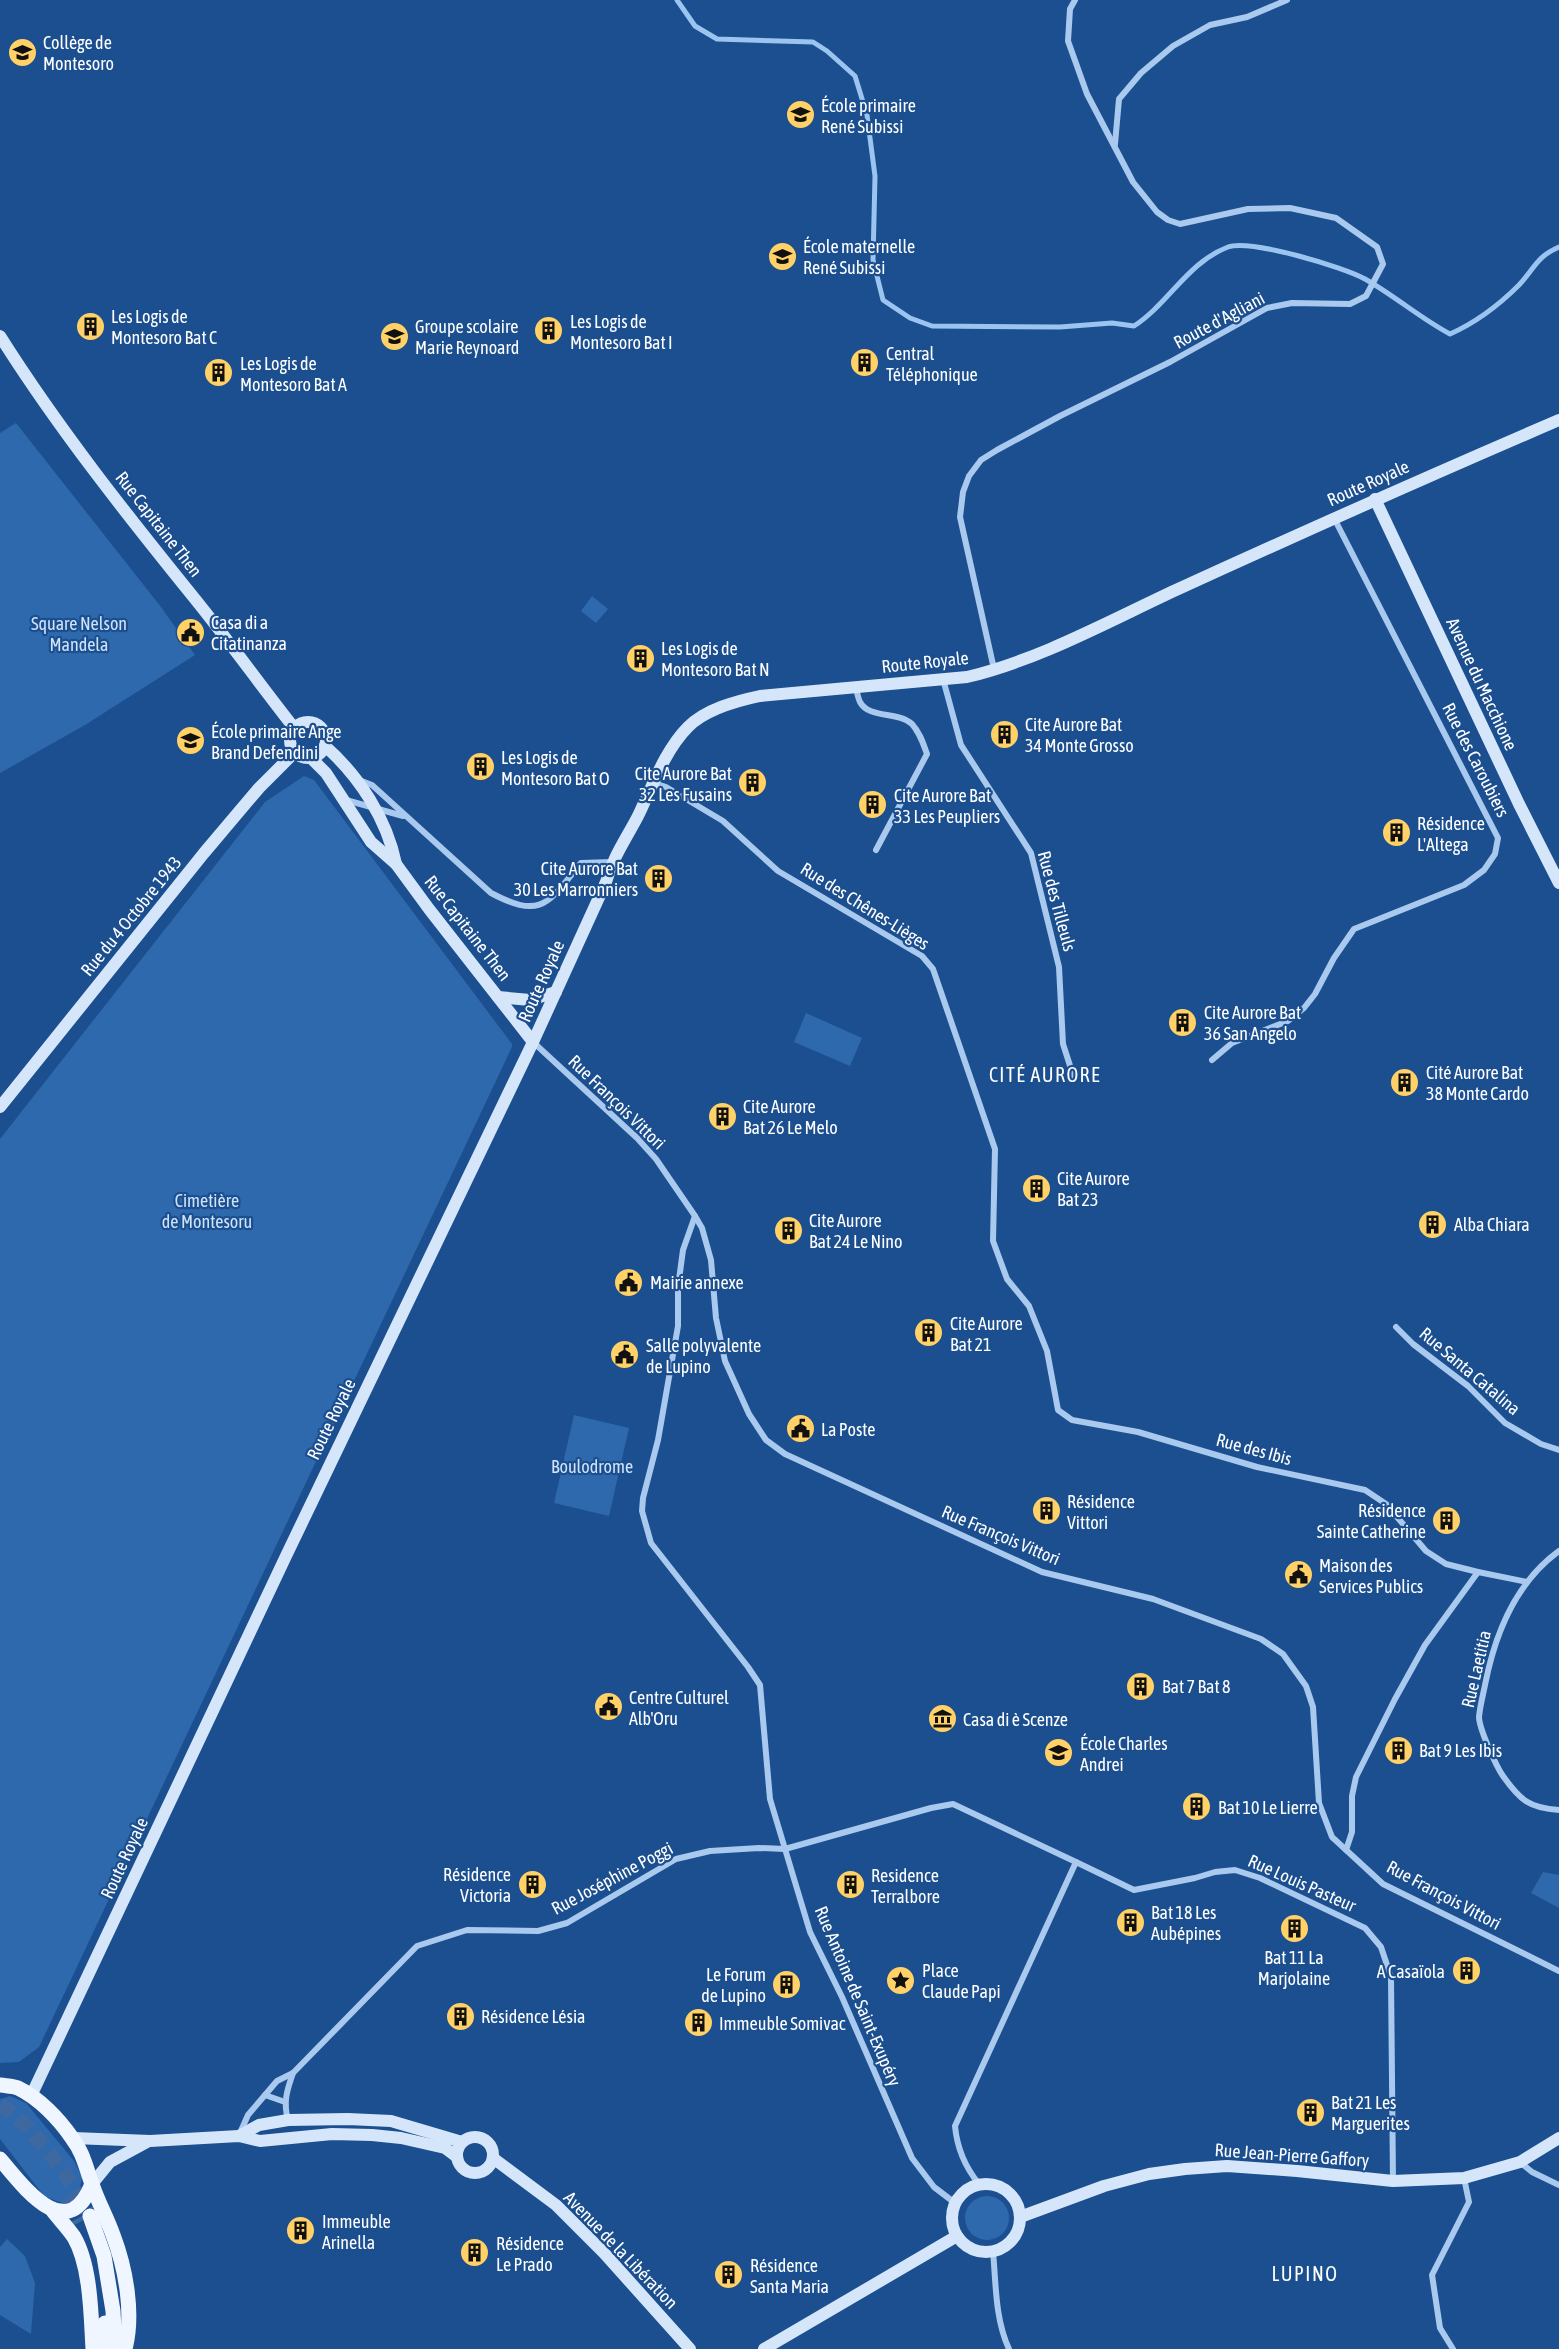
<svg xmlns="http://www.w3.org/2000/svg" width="1559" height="2349" viewBox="0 0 1559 2349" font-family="'Asap Condensed',sans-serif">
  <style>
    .green { fill: #2e69ad }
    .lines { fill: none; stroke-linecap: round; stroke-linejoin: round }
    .stream { stroke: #9cc4f0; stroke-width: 5 }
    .primary-tunnel { stroke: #3d69a0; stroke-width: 15; stroke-dasharray: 15 8; stroke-linecap: butt }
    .street { stroke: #a9c9ee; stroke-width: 6 }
    .secondary { stroke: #d6e6fa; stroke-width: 12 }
    .primary { stroke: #f0f6ff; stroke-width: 15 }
    .labels { text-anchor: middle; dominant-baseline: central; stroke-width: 4.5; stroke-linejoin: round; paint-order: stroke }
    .poi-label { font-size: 18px; fill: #fff; stroke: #1b4f8f; text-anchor: start }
    .street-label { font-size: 18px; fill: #fff; stroke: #1b4f8f }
    .park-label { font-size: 18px; fill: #cfe3fa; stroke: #1b4f8f }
    .neighbourhood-label { font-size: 20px; letter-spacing: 1.5px; fill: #fff; stroke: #1b4f8f }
  </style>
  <rect width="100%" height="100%" fill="#1b4f8f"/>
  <!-- green -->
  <g class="green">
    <path d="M16,423l145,184 34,48 -110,70 -85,48v-340z"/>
    <path d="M592,596l16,13 -12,14 -15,-12z"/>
    <path d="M304,776l10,4 198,264v3l-473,1000 -20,15 -19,1v-924l265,-337z"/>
    <path d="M806,1013l56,25 -12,28 -56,-24z"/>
    <path d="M574,1415l55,13 -20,88 -55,-13z"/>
    <path d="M1543,1872l16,3v33l-28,-15z"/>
    <path d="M10,2096l16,7 48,58 8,16 -2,11 -10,11 -11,3 -15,-6 -44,-57v-40z"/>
    <circle cx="987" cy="2218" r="22"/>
    <path d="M7,2239l18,17 10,27 -4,51 -31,-19v-68z"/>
  </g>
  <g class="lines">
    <!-- stream -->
    <path class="stream" d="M677,0l18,26 22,13 96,3 14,9 28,25 12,39 8,61 -2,84 10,40 27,18 22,8 128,1 52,-4 22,3c34,-22 54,-64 94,-79 22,-8 116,20 137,32 30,17 55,39 85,55 27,-12 48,-28 69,-49 16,-17 17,-28 40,-38"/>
    <!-- primary-tunnel -->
    <g class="primary-tunnel">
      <path d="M0,2104l29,24 35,44 23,39"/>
      <path d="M67,2198l13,24"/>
    </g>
    <!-- street -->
    <g class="street">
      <path d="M1115,144l4,-45 22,-26 32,-27 37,-21 37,-8 40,-17"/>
      <path d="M994,669l-34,-152 3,-25 6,-16 12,-16 16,-10 63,-34 110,-54 97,-54 25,-5 58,1 16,-8 17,-32 -6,-17 -41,-29 -46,-10 -42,1 -68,15 -12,-4 -11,-8 -24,-30 -46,-88 -19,-53 2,-32 5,-9"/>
      <path d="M943,679l18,66 70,108 28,114 4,77 11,34"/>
      <path d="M856,688c1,4 2,10 4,14 9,17 38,9 52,22 8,9 11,19 15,30l-51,96"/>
      <path d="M359,780l13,5 119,108c51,27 57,10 90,-30l31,-1"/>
      <path d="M654,783l12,4 57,34 55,50 144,85 11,13 62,180 -2,92 14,38 22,27 18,45 11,59 14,10 66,12 119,35 108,23 21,14 40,47 20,13 32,8"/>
      <path d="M346,800l57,16"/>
      <path d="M533,1042l104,96 19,21 39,57 7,12 9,32 5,58 9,43 24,53 17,26 19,14 257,118 111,27 108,40 22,15 23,32 7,21 6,96 13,34 51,47 176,87"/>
      <path d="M1212,1060l20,-17 56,-22 16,-13 11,-14 19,-36 20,-29 110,-44 20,-15 11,-16 3,-16 -164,-320"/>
      <path d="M695,1216l-12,34 -5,37v39l-20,114 -15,58 -1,13 9,32 97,124 12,18 10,114 40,133 32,65 70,161 22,29 21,16"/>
      <path d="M1396,1327l17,17 55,42 37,37 36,21 18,6"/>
      <path d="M1559,1551c-44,32 -64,82 -74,134 -2,10 -5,21 -6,32 0,11 17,49 24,59 17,24 26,32 56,34"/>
      <path d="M1346,1850l6,-18v-36l4,-19 39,-78 30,-54 53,-73 49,10"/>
      <path d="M265,2095l20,7"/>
      <path d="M288,2120c-5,-18 -1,-30 5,-47"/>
      <path d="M240,2133l8,-18 29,-34 16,-8 124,-127 50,-16 71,1 29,-8 109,-64 34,-8 49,-3 26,1 146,-41 22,-4 123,58"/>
      <path d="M1520,2162l12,10 27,13"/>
      <path d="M979,2184c-14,-17 -22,-36 -24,-58l121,-264 58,28 61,-12 20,-6 20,-2 25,8 105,50 16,19 10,30 2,204"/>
      <path d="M993,2251c3,33 2,68 16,98"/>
      <path d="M1453,2349l-13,-21 -8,-53 37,-73 -5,-24"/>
    </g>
    <!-- secondary -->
    <g class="secondary">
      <path d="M0,336c58,92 127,179 195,263 34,42 66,87 100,130"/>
      <path d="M1375,499l144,305 40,79"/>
      <circle cx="308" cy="740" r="18"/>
      <path d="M325,746c34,30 62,73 71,118"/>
      <path d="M311,758l15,15 45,69 25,22 33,45 104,133"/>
      <path d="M498,997l32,3 26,-8"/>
      <path d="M0,1107l204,-254 55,-65 36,-36"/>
      <path d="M31,2096l255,-540 247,-514 73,-160c7,-25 20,-43 32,-66 14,-29 27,-66 50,-89 18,-18 48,-26 72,-31l207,-19c72,-17 142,-56 209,-87 127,-58 255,-115 383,-170"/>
      <path d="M239,2136l20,-11 29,-5 60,-1 43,2 71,21"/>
      <circle cx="475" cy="2155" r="18"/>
      <path d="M73,2138l77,3 89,-5 21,5 72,-7 40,1 29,3 44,10 12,9"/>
      <path d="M493,2158l63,47 48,48 86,96"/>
      <circle cx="986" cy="2218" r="34"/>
      <path d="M92,2184l18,-22 37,-20"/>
      <path d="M1020,2217l84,-31 45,-12 36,-5 42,-3 70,5 96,10 71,-3 56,-16 39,-24"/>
      <path d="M764,2349l193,-113"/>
    </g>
    <!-- primary -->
    <g class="primary">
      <path d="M0,2085c6,1 13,1 18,3 21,10 41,31 54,50 11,14 14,30 20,46 6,18 15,34 21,51 13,34 21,79 12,114"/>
      <path d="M0,2159c23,27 67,88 92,25"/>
      <path d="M53,2211c7,9 15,17 21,26 17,29 17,79 19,112"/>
      <path d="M90,2216l14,40 9,55 2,38"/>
      <path d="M104,2349l1,-26"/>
    </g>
  </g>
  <!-- icons -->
  <defs>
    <symbol id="school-disc" viewBox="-11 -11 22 22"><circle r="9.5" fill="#ffd166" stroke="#1b4f8f"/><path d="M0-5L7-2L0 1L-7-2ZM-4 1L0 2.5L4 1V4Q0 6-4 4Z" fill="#111"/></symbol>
    <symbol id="building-disc" viewBox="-11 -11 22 22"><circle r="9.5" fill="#ffd166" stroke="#1b4f8f"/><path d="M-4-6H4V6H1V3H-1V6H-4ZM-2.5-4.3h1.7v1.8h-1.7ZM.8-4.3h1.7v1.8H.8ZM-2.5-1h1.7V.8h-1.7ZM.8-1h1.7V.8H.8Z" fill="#111"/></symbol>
    <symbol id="civic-disc" viewBox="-11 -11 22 22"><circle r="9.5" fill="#ffd166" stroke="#1b4f8f"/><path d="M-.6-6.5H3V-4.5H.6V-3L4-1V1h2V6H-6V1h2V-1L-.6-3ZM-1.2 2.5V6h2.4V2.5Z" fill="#111"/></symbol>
    <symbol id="museum-disc" viewBox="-11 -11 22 22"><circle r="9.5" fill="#ffd166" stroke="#1b4f8f"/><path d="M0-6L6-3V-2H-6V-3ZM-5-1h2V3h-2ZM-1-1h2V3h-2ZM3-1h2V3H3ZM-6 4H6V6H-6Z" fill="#111"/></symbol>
    <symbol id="sight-disc" viewBox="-11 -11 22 22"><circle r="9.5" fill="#ffd166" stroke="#1b4f8f"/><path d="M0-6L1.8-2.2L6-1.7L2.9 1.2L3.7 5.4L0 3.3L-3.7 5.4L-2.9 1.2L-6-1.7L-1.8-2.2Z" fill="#111"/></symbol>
  </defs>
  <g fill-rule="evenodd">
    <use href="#school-disc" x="6" y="36" width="33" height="33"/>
    <use href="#school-disc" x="784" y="98" width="33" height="33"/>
    <use href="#school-disc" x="766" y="240" width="33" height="33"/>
    <use href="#building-disc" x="74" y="310" width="33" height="33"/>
    <use href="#building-disc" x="532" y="314" width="33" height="33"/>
    <use href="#school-disc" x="378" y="320" width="33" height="33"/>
    <use href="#building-disc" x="848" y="346" width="33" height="33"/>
    <use href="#building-disc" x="202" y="356" width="33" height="33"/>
    <use href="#civic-disc" x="174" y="616" width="33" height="33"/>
    <use href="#building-disc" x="624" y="642" width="33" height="33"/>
    <use href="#building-disc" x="988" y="718" width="33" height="33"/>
    <use href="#school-disc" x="174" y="724" width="33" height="33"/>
    <use href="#building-disc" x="464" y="750" width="33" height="33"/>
    <use href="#building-disc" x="736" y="766" width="33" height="33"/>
    <use href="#building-disc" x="856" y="788" width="33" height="33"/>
    <use href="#building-disc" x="1380" y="816" width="33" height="33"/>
    <use href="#building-disc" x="642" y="862" width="33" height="33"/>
    <use href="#building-disc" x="1166" y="1006" width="33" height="33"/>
    <use href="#building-disc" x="1388" y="1066" width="33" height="33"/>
    <use href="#building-disc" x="706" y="1100" width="33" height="33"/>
    <use href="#building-disc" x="1020" y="1172" width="33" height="33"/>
    <use href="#building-disc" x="1416" y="1208" width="33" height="33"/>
    <use href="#building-disc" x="772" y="1214" width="33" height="33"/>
    <use href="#civic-disc" x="612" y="1266" width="33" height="33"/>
    <use href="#building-disc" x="912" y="1316" width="33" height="33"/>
    <use href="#civic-disc" x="608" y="1338" width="33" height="33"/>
    <use href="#civic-disc" x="784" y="1412" width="33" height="33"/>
    <use href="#building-disc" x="1030" y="1494" width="33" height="33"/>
    <use href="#building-disc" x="1430" y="1504" width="33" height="33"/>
    <use href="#civic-disc" x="1282" y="1558" width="33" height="33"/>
    <use href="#building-disc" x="1124" y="1670" width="33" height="33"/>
    <use href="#civic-disc" x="592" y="1690" width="33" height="33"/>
    <use href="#museum-disc" x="926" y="1702" width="33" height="33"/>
    <use href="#building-disc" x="1382" y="1734" width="33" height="33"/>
    <use href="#school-disc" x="1042" y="1736" width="33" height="33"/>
    <use href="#building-disc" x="1180" y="1790" width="33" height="33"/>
    <use href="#building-disc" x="516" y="1868" width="33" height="33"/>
    <use href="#building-disc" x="834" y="1868" width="33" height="33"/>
    <use href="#building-disc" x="1114" y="1906" width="33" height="33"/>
    <use href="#building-disc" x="1278" y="1912" width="33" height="33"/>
    <use href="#building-disc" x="1450" y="1954" width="33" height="33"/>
    <use href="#sight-disc" x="884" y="1964" width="33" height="33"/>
    <use href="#building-disc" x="770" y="1968" width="33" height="33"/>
    <use href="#building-disc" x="444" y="2000" width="33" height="33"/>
    <use href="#building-disc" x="682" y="2006" width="33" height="33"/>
    <use href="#building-disc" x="1294" y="2096" width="33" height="33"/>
    <use href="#building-disc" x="284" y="2214" width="33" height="33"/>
    <use href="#building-disc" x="458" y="2236" width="33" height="33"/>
    <use href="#building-disc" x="712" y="2258" width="33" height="33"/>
  </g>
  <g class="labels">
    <!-- poi labels -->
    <g class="poi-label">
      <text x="43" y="42">Collège de<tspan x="43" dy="21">Montesoro</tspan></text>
      <text x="821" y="105">École primaire<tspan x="821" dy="21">René Subissi</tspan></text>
      <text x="803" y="246">École maternelle<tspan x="803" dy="21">René Subissi</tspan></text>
      <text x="111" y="316">Les Logis de<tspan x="111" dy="21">Montesoro Bat C</tspan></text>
      <text x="570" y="321">Les Logis de<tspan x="570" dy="21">Montesoro Bat I</tspan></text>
      <text x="415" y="326">Groupe scolaire<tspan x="415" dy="21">Marie Reynoard</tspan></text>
      <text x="886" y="353">Central<tspan x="886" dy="21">Téléphonique</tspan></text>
      <text x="240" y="363">Les Logis de<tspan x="240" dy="21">Montesoro Bat A</tspan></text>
      <text x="211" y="622">Casa di a<tspan x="211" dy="21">Citatinanza</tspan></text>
      <text x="661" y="648">Les Logis de<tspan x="661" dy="21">Montesoro Bat N</tspan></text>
      <text x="1025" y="724">Cite Aurore Bat<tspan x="1025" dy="21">34 Monte Grosso</tspan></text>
      <text x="211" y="731">École primaire Ange<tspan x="211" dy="21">Brand Defendini</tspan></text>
      <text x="501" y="757">Les Logis de<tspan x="501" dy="21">Montesoro Bat O</tspan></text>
      <text x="732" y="773" text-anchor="end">Cite Aurore Bat<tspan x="732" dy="21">32 Les Fusains</tspan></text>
      <text x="894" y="795">Cite Aurore Bat<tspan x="894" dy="21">33 Les Peupliers</tspan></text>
      <text x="1417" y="823">Résidence<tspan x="1417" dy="21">L'Altega</tspan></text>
      <text x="638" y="868" text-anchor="end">Cite Aurore Bat<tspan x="638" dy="21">30 Les Marronniers</tspan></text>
      <text x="1204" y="1012">Cite Aurore Bat<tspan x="1204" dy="21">36 San Angelo</tspan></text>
      <text x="1426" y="1072">Cité Aurore Bat<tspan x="1426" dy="21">38 Monte Cardo</tspan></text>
      <text x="743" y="1106">Cite Aurore<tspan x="743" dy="21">Bat 26 Le Melo</tspan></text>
      <text x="1057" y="1178">Cite Aurore<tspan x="1057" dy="21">Bat 23</tspan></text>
      <text x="809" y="1220">Cite Aurore<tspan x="809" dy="21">Bat 24 Le Nino</tspan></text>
      <text x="1454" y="1224">Alba Chiara</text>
      <text x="650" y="1282">Mairie annexe</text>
      <text x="950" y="1323">Cite Aurore<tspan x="950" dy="21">Bat 21</tspan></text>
      <text x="646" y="1345">Salle polyvalente<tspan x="646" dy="21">de Lupino</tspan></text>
      <text x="821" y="1429">La Poste</text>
      <text x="1067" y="1501">Résidence<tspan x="1067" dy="21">Vittori</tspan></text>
      <text x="1426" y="1510" text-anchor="end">Résidence<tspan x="1426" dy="21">Sainte Catherine</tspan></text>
      <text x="1319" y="1565">Maison des<tspan x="1319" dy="21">Services Publics</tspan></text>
      <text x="1162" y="1686">Bat 7 Bat 8</text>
      <text x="629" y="1697">Centre Culturel<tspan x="629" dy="21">Alb'Oru</tspan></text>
      <text x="963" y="1719">Casa di è Scenze</text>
      <text x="1080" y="1743">École Charles<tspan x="1080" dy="21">Andrei</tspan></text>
      <text x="1419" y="1750">Bat 9 Les Ibis</text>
      <text x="1218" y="1807">Bat 10 Le Lierre</text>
      <text x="511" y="1874" text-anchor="end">Résidence<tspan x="511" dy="21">Victoria</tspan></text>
      <text x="871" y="1875">Residence<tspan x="871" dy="21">Terralbore</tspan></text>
      <text x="1151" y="1912">Bat 18 Les<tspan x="1151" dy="21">Aubépines</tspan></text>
      <text x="1294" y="1957" text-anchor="middle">Bat 11 La<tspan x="1294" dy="21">Marjolaine</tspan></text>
      <text x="922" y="1970">Place<tspan x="922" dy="21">Claude Papi</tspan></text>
      <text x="1445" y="1971" text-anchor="end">A Casaïola</text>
      <text x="766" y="1974" text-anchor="end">Le Forum<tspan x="766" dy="21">de Lupino</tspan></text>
      <text x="481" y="2016">Résidence Lésia</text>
      <text x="719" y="2023">Immeuble Somivac</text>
      <text x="1331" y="2102">Bat 21 Les<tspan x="1331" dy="21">Marguerites</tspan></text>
      <text x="322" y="2221">Immeuble<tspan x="322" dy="21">Arinella</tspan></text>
      <text x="496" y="2243">Résidence<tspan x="496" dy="21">Le Prado</tspan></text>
      <text x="750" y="2265">Résidence<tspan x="750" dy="21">Santa Maria</tspan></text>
    </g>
    <!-- street labels -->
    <g class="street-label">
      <text transform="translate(1219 320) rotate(-28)">Route d'Agliani</text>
      <text transform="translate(1368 483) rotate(-24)">Route Royale</text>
      <text transform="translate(159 524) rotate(52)">Rue Capitaine Then</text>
      <text transform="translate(925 662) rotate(-6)">Route Royale</text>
      <text transform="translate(1482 684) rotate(65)">Avenue du Macchione</text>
      <text transform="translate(1476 760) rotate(63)">Rue des Caroubiers</text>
      <text transform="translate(1057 901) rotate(75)">Rue des Tilleuls</text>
      <text transform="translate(865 906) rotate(32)">Rue des Chênes-Lièges</text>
      <text transform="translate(131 916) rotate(-51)">Rue du 4 Octobre 1943</text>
      <text transform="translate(468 928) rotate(52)">Rue Capitaine Then</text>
      <text transform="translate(541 981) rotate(-66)">Route Royale</text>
      <text transform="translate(617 1102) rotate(44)">Rue François Vittori</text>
      <text transform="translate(1470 1371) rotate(40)">Rue Santa Catalina</text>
      <text transform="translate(331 1419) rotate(-64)">Route Royale</text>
      <text transform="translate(1254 1449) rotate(15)">Rue des Ibis</text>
      <text transform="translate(1001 1535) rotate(23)">Rue François Vittori</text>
      <text transform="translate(1476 1669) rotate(-77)">Rue Laetitia</text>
      <text transform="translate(124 1858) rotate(-65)">Route Royale</text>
      <text transform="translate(612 1878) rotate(-28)">Rue Joséphine Poggi</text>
      <text transform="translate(1302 1883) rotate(24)">Rue Louis Pasteur</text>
      <text transform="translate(1444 1895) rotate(28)">Rue François Vittori</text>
      <text transform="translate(858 1996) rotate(67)">Rue Antoine de Saint-Exupéry</text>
      <text transform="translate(1292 2155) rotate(4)">Rue Jean-Pierre Gaffory</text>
      <text transform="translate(621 2250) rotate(46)">Avenue de la Libération</text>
    </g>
    <!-- park labels -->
    <g class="park-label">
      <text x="79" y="623">Square Nelson<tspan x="79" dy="21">Mandela</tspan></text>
      <text x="207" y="1200">Cimetière<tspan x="207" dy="21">de Montesoru</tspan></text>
      <text x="592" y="1466">Boulodrome</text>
    </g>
    <!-- neighbourhood labels -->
    <g class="neighbourhood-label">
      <text x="1045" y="1074">CITÉ AURORE</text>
      <text x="1305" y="2273">LUPINO</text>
    </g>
  </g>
</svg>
